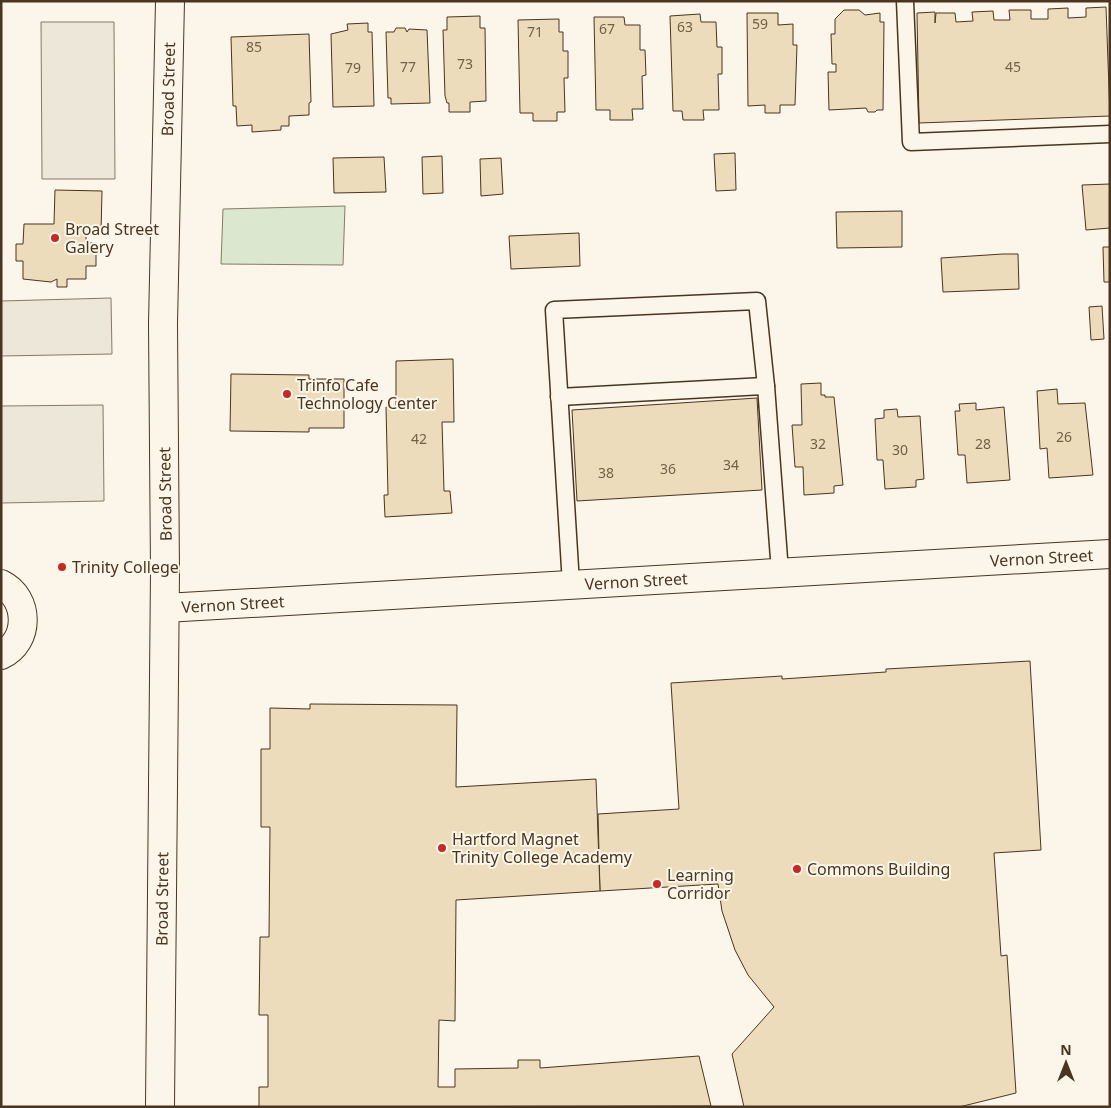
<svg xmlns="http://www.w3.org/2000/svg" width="1111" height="1108" viewBox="0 0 1111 1108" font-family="'Noto Sans',sans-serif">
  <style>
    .green { fill: #dce7d0; stroke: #887966 }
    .parking { fill: #ede7d9; stroke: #887966 }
    .building { fill: #ecdcbc; stroke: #4a3520 }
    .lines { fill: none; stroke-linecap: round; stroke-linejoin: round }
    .lane-casing { stroke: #4a3520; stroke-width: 19 }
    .street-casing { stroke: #4a3520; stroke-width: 30 }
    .secondary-casing { stroke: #4a3520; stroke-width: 30 }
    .lane { stroke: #fbf6e9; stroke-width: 16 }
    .street { stroke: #fbf6e9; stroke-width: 28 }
    .secondary { stroke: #fbf6e9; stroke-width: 28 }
    .poi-dot { fill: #c62828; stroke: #fbf6e9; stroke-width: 2 }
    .labels { text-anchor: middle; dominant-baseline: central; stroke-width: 4; stroke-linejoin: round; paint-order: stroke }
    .number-label { font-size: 14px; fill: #725f47 }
    .street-label { font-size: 16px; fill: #4a3520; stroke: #fbf6e9 }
    .poi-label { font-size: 16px; fill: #4a3520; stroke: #fbf6e9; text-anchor: start }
  </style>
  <rect width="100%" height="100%" fill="#fbf6e9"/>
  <!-- green -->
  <path class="green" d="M345,206l-2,59 -122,-1 2,-55z"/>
  <!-- parking -->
  <g class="parking">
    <path d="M41,22h73l1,157h-73z"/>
    <path d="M111,298l1,56 -111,2v-55z"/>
    <path d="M103,405l1,96 -103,2v-97z"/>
  </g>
  <!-- building -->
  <g class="building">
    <path d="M1106,7l4,109 -191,7 -2,-110 18,-1v11l1,-10h19l1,9 17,-1 -1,-9 21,-1 1,9h16l-1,-10h22v9h17v-10l20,-1v10l18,-1v-9z"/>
    <path d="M844,10h15l6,5 15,-2v9h4l-1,88h-6l-2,2h-7l-2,-4 -37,2 -1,-38h8v-8h-4l-1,-30h4v-15z"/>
    <path d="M747,13h31v12l15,-1v21h4l-2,60h-15v8h-15v-8l-17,1z"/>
    <path d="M700,14l1,8h15l1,25h5v27h-4l1,36h-16l1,10h-21l-1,-9h-9l-3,-95z"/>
    <path d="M480,16v12h5l1,73 -16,1v10h-21v-9h-2l-2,-7 -2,-66h4v-13z"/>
    <path d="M594,17h30l1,8h15v25h5l1,25 -4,1 1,33h-11l1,11h-23v-10h-14z"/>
    <path d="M559,19v13h4v19h5v27h-4l1,34h-8v9h-24v-8h-13l-2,-93z"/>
    <path d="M368,23v9h4l2,74 -41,1 -2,-73 17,-4 -1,-6z"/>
    <path d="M396,28h9l2,4 2,-3 18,1 3,73 -39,1v-6h-3l-2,-66h8z"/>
    <path d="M309,34l2,68 -2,1v12l-20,1v10h-8v4l-29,2v-7l-15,1 -1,-20h-3l-2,-69z"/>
    <path d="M735,153l1,37 -20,1 -2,-37z"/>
    <path d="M442,156l1,37 -20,1 -1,-37z"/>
    <path d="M384,157l2,35 -52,1 -1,-35z"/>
    <path d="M501,158l2,36 -22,2 -1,-37z"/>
    <path d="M1110,184v44l-24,2 -4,-45z"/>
    <path d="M55,190l47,1 -1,42h-15v10h10v23h-10v13h-19v8h-10v-8l-6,3 -28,-3v-18h-7v-17h7l1,-20h30z"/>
    <path d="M902,211v36l-65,1 -1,-36z"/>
    <path d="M579,233l1,33 -69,3 -2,-33z"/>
    <path d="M1103,247h7v35h-6z"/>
    <path d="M1003,254h15l1,35 -76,3 -2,-34z"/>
    <path d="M1102,306l2,33 -13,1 -2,-33z"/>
    <path d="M453,359l1,63h-12l2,69h6l2,22 -67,4 -1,-22h4l-2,-88h10v-46z"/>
    <path d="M231,374l78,1v4h35v49h-35v4l-79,-1z"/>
    <path d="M821,383v12h4v2h9l9,88 -9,1v7l-30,2 -1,-28h-8l-3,-42h10l-1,-41z"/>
    <path d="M1057,389l1,15 27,-1 8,72 -44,3 -2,-30 -7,1 -3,-58z"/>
    <path d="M757,398l5,92 -185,11 -5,-91z"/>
    <path d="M976,403v7l28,-3 6,73 -43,3 -2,-28h-7l-3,-44h5l-1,-7z"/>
    <path d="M897,409l1,8 22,-1 4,63 -8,1v7l-31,2 -2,-29h-6l-2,-41 9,-1v-8z"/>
    <path d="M1030,661l11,189 -47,3 7,103 6,-1 9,138 -57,14h-215l-12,-53 42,-47 -26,-32 -13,-25 -13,-39 -4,-27 -118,7 -2,-77 81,-5 -8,-126 111,-7v3l104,-7v-3z"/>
    <path d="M310,704l147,1 -1,82 140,-8 4,112 -144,9 -1,121 -16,-1 -1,67h17v-18l63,-1v-8h22v8l159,-12 12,50 -452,1v-20h9v-72h-9l1,-78h9l1,-110h-9v-78h9v-41l40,1z"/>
  </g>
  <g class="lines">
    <defs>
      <g id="lane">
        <path d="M905,1l6,141 199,-8"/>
        <path d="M559,397l207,-11"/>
        <path d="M571,584l-17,-274 203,-9 9,85 14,186"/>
      </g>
      <path id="street" d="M1,584c29,14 29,58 0,71"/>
      <g id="secondary">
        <path id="s1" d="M165,608l945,-54"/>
        <path id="s2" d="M160,1107l5,-536 -2,-247 7,-323"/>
      </g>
    </defs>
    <!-- lane casing -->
    <use href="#lane" class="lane-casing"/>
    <!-- street casing -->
    <use href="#street" class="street-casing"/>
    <!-- secondary casing -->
    <use href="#secondary" class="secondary-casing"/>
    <!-- lane -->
    <use href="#lane" class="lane"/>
    <!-- street -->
    <use href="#street" class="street"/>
    <!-- secondary -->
    <use href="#secondary" class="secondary"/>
  </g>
  <!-- markers -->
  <g class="poi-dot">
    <circle cx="55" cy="238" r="5"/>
    <circle cx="287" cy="394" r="5"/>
    <circle cx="62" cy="567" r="5"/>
    <circle cx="442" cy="848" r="5"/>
    <circle cx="797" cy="869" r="5"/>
    <circle cx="657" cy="884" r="5"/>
  </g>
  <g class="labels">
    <!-- number labels -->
    <g class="number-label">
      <text x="760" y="23">59</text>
      <text x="685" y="26">63</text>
      <text x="607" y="28">67</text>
      <text x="535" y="31">71</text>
      <text x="254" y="46">85</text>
      <text x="465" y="63">73</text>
      <text x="408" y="66">77</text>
      <text x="1013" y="66">45</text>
      <text x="353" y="67">79</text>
      <text x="1064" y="436">26</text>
      <text x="419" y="438">42</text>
      <text x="818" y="443">32</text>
      <text x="983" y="443">28</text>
      <text x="900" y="449">30</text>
      <text x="731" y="464">34</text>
      <text x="668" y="468">36</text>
      <text x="606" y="472">38</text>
    </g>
    <!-- street labels -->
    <g class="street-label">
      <text stroke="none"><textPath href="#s2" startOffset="1018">Broad Street</textPath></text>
      <text transform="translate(165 494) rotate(-91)">Broad Street</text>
      <text stroke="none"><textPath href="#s1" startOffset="878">Vernon Street</textPath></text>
      <text stroke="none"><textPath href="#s1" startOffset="472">Vernon Street</textPath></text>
      <text stroke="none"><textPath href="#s1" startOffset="68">Vernon Street</textPath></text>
      <text stroke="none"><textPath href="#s2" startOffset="208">Broad Street</textPath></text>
    </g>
    <!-- poi labels -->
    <g class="poi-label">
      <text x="65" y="229">Broad Street<tspan x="65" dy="18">Galery</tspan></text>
      <text x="297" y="385">Trinfo Cafe<tspan x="297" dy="18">Technology Center</tspan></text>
      <text x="72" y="567">Trinity College</text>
      <text x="452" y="839">Hartford Magnet<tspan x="452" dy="18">Trinity College Academy</tspan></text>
      <text x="807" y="869">Commons Building</text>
      <text x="667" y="875">Learning<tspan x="667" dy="18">Corridor</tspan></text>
    </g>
  </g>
  <!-- border -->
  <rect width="1111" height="1108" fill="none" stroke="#4a3520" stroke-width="5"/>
  <!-- north arrow -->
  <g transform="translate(1066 1063)" stroke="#fbf6e9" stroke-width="4" paint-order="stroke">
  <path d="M0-4L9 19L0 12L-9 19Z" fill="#4a3520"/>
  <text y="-8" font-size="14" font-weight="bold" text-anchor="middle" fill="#4a3520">N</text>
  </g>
</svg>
